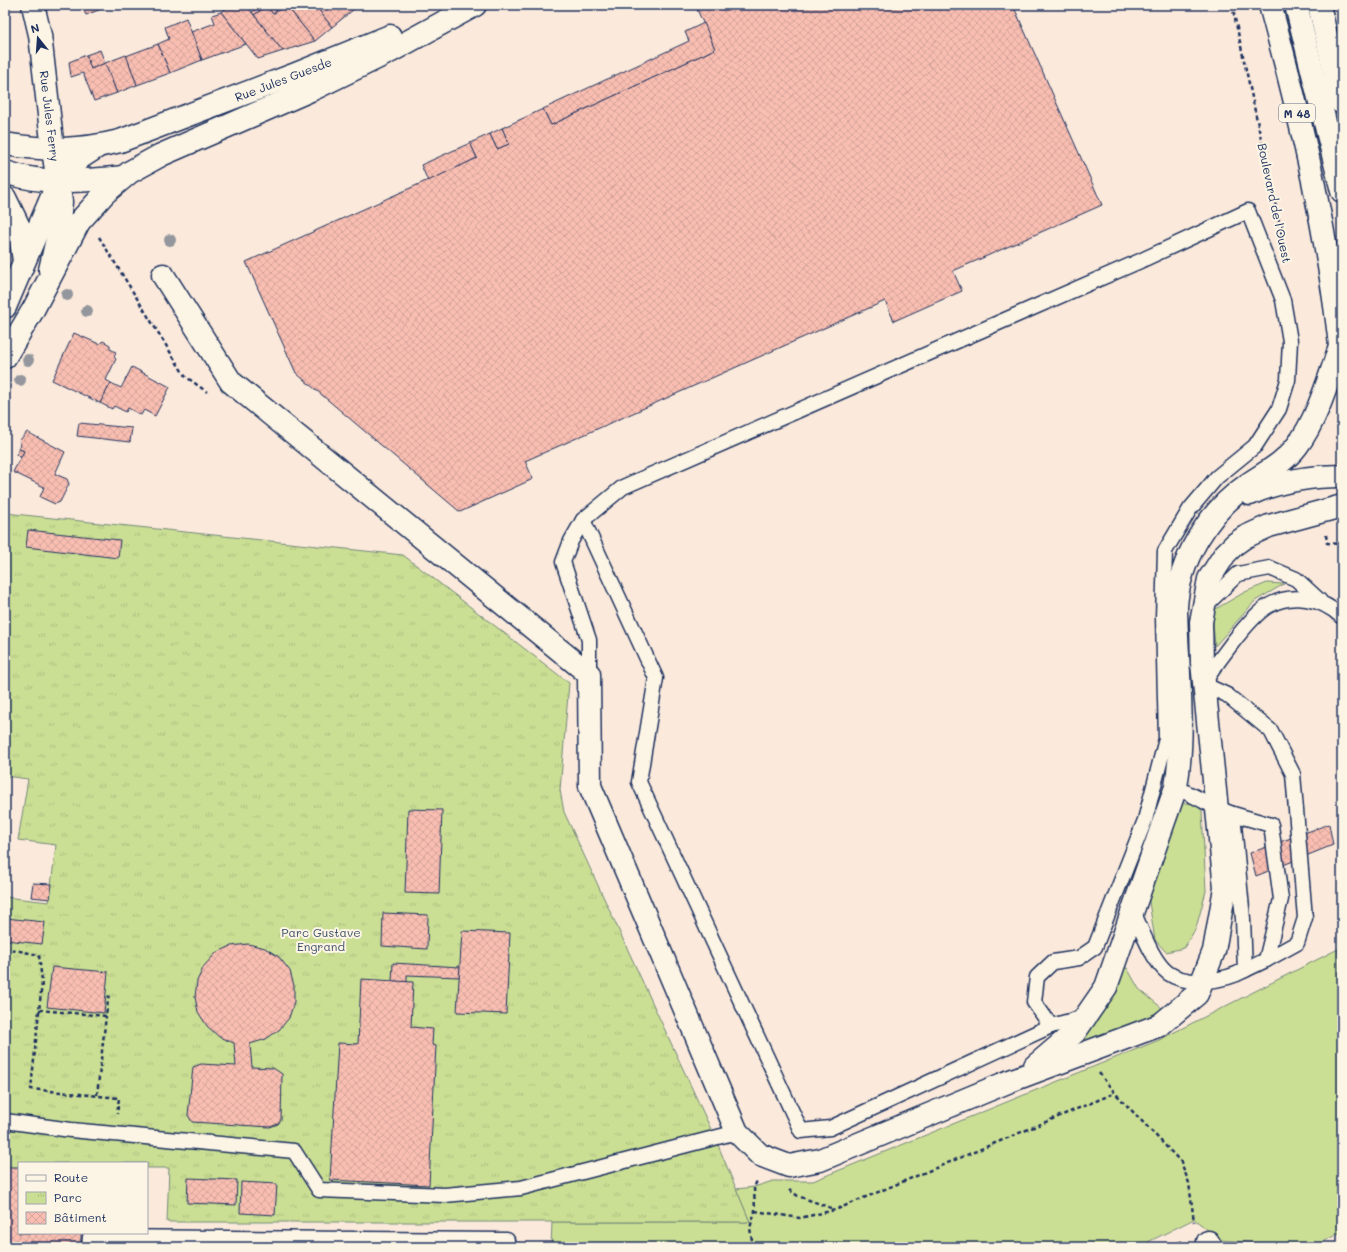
<svg xmlns="http://www.w3.org/2000/svg" width="1347" height="1252" viewBox="0 0 1347 1252" font-family="Mali,sans-serif">
  <style>
    .green { fill: #cbdf94; stroke: #738779 }
    .park { fill: url(#park-tufts); stroke: #738779 }
    .building { fill: url(#building-cross-hatch); stroke: #1b2f5e }
    .lines { fill: none; stroke-linecap: round; stroke-linejoin: round }
    .lane-casing { stroke: #1b2f5e; stroke-width: 17 }
    .street-casing { stroke: #1b2f5e; stroke-width: 25 }
    .secondary-casing { stroke: #1b2f5e; stroke-width: 25 }
    .primary-casing { stroke: #1b2f5e; stroke-width: 25 }
    .path { stroke: #1b2f5e; stroke-width: 2.5; stroke-dasharray: 4 3; stroke-linecap: butt }
    .lane { stroke: #fcf5e5; stroke-width: 14 }
    .street { stroke: #fcf5e5; stroke-width: 22 }
    .secondary { stroke: #fcf5e5; stroke-width: 22 }
    .primary { stroke: #fcf5e5; stroke-width: 22 }
    .tree { fill: #93969c }
    .labels { text-anchor: middle; dominant-baseline: central; stroke-width: 4; stroke-linejoin: round; paint-order: stroke }
    .shield { fill: #fcf5e5; stroke: #5e6a86; stroke-width: 1 }
    .shield-label { font-size: 11px; font-weight: bold; fill: #1b2f5e }
    .street-label { font-size: 12px; fill: #1b2f5e; stroke: #fcf5e5 }
    .park-label { font-size: 12px; fill: #3e5269; stroke: #fcf5e5 }
  </style>
  <defs>
    <pattern id="park-tufts" width="24" height="20" patternUnits="userSpaceOnUse"><rect width="24" height="20" fill="#cbdf94"/><path d="M3 7l-1-3M5 7V3M7 7l1-3M15 17l-1-3M17 17v-4M19 17l1-3" fill="none" stroke="#aec082"/></pattern>
    <pattern id="building-cross-hatch" width="8" height="8" patternUnits="userSpaceOnUse"><rect width="8" height="8" fill="#f9beb1"/><path d="M0 0l8 8M0 8l8-8" fill="none" stroke="#d5a49b"/></pattern>
  </defs>
  <rect width="100%" height="100%" fill="#fbeadb"/>
  <filter id="ink" filterUnits="userSpaceOnUse"><feTurbulence type="fractalNoise" baseFrequency=".025" numOctaves="2"/><feDisplacementMap in="SourceGraphic" scale="8" xChannelSelector="R" yChannelSelector="G"/><feConvolveMatrix kernelMatrix="1 2 1 2 8 2 1 2 1" color-interpolation-filters="sRGB"/></filter>
  <g filter="url(#ink)">
    <!-- green -->
    <g class="green">
      <path d="M1267,583l17,1 -29,17 -40,45 -3,-35 33,-19z"/>
      <path d="M1183,803l13,1 6,7 4,80 -10,37 -12,20 -18,4 -11,-12 -6,-38 8,-48z"/>
      <path d="M1338,949l1,39 3,17v226l-27,16 -95,-7 -26,-21 -56,28h-587l1,-25h198l-14,-33 18,-2 19,-6h40l346,-141z"/>
      <path d="M1120,966l7,2 12,21 24,20 -19,10 -76,28z"/>
    </g>
    <!-- park -->
    <path class="park" d="M5,513l398,42 166,128 -9,107 4,22 151,326 35,84h-583l2,-54h-22v-5h-128v5h-14v-271l44,5 7,-57 -38,-5 10,-61 -23,-3z"/>
    <!-- building -->
    <g class="building">
      <path d="M81,5h25v2l-20,8z"/>
      <path d="M230,5h16l37,46 -25,8 -37,-47z"/>
      <path d="M261,5h10l6,6 -4,3 -7,-8 -12,9 -2,-3z"/>
      <path d="M286,5l29,36 -32,10 -29,-36 12,-9 7,8z"/>
      <path d="M286,5h29l17,22 -17,14z"/>
      <path d="M315,5h44l-27,22z"/>
      <path d="M695,5h318l89,200 -149,66 9,20 -32,14 -36,16 -9,-20 -360,160 8,18 -73,33 -164,-139 -50,-111 231,-104 -7,-15 20,-9 7,15 12,-5 -7,-16 41,-19 8,16 164,-76z"/>
      <path d="M221,12l25,32 -44,16 -11,-28 24,-9 -3,-8z"/>
      <path d="M186,18l16,42 -32,13 -12,-29 11,-5 -4,-12z"/>
      <path d="M704,23l11,26 -164,76 -8,-16 146,-68 -4,-9z"/>
      <path d="M158,44l12,29 -33,12 -11,-29z"/>
      <path d="M100,50l5,13 -14,6 -5,-14z"/>
      <path d="M86,55l5,14 14,-6 12,30 -23,8 -11,-28 -12,4 -2,-15z"/>
      <path d="M126,55l11,30 -20,8 -12,-30z"/>
      <path d="M502,128l7,16 -12,5 -7,-15z"/>
      <path d="M470,143l7,15 -49,23 -7,-16z"/>
      <path d="M74,333l25,11 4,-3 7,4v4l6,3 -2,5 2,2 -10,21 5,3 -11,20 -48,-23z"/>
      <path d="M132,367l38,20 -15,29 -11,-6 -3,5 -13,-7 -2,4 -12,-6 -2,3 -12,-6 11,-20 10,5z"/>
      <path d="M79,423l53,5 -2,14 -53,-6z"/>
      <path d="M27,432l38,20 -10,22 12,5 2,5 -9,18 -5,2 -15,-7 4,-10 -31,-15 11,-21 -5,-2 2,-4 -2,-4z"/>
      <path d="M19,449l5,2 -3,6 -5,-2z"/>
      <path d="M28,530l92,10 -2,18 -92,-11z"/>
      <path d="M408,809l34,1 -3,84 -34,-1z"/>
      <path d="M1329,824l4,21 -77,31 -6,-23z"/>
      <path d="M33,883l19,1 -2,15 -19,-2z"/>
      <path d="M383,913l45,2 -1,34 -45,-3z"/>
      <path d="M5,918l40,4 -3,22 -37,-4z"/>
      <path d="M462,931l48,2 -4,81 -49,-2z"/>
      <path d="M248,944l17,4 14,9 11,14 4,15v16l-5,16 -10,12 -13,9 -16,5 2,23 21,1 9,6 -1,46 -3,4 -8,3 -78,-5 -4,-7 5,-48 8,-3 35,2 -2,-23 -15,-6 -12,-11 -9,-14 -3,-15 2,-16 7,-15 12,-13 15,-7z"/>
      <path d="M393,963l67,4 -1,10 -52,-2v7l-15,-1z"/>
      <path d="M52,967l56,5 -4,41 -57,-6z"/>
      <path d="M361,979l52,3 -2,45 22,2 -1,16 4,1 -7,139 -99,-5 8,-137 20,1z"/>
      <path d="M5,1050l2,1 -2,17z"/>
      <path d="M5,1167h14v66h62v14h-76z"/>
      <path d="M188,1178l49,2 -1,25 -49,-2z"/>
      <path d="M241,1182l36,2 -2,31 -35,-2z"/>
      <path d="M1294,1245l21,2h1h-21z"/>
    </g>
    <g class="lines">
      <defs>
        <g id="lane">
          <path d="M583,520l73,158 -17,104 162,349 29,-3 221,-102 34,-9"/>
          <path d="M1204,607l34,-33 32,-6 26,11 24,22"/>
          <path d="M589,674v-34l-26,-78 8,-21 12,-21 40,-33 517,-226 108,-50 35,89 7,41 -2,39 -9,29 -24,37 -38,31 -27,32 -25,42 -2,67 3,121 -21,81 -50,127 -16,11 -26,4 -16,15 -3,25 17,24"/>
          <path d="M1233,814l38,11 10,74 -15,61 -21,10"/>
          <path d="M1132,909c9,19 20,52 36,64 20,14 57,8 77,-3l-2,-51 -10,-105 -16,-6 -41,-21"/>
          <path d="M1266,960l31,-17 8,-25 -12,-144 -22,-43 -44,-36 -24,-11c13,-20 45,-66 65,-78 24,-14 54,-8 74,11"/>
          <path d="M5,1121l66,9 223,21 25,39 126,5 76,-7 216,-56"/>
          <path d="M89,1247l1,-10 417,3v7"/>
        </g>
        <g id="street">
          <path d="M33,5l7,30 13,115 8,52 -4,37 -7,31"/>
          <path d="M163,275l68,107 358,292 1,112 147,346 23,23 29,11 31,-6 190,-79 150,-56 37,-31 17,-43 11,-63 -23,-225 -1,-41 8,-43 16,-25 10,-10 10,-7 24,-11 73,-20"/>
          <path d="M1250,494c29,-13 60,-18 92,-18"/>
          <path d="M1035,1066l40,-34 31,-45 70,-200c10,-60 1,-120 0,-180 3,-47 32,-95 71,-122 17,-12 36,-21 50,-39 20,-26 32,-68 43,-99"/>
          <path d="M1208,1242l3,5"/>
        </g>
        <g id="secondary">
          <path d="M5,144c41,7 75,7 115,-3l176,-67 94,-38"/>
          <path d="M5,172c37,13 80,9 118,5"/>
          <path d="M5,198l14,29 5,34"/>
          <path d="M5,307l54,-127 21,-22 17,-11"/>
          <path d="M5,357l28,-47 46,-88 26,-29 25,-21 31,-17 152,-66 78,-38 84,-46"/>
        </g>
        <g id="primary">
          <path d="M1270,5c32,118 60,238 72,359"/>
          <path d="M1296,5l46,186"/>
          <path d="M1319,5l23,98"/>
        </g>
      </defs>
      <!-- lane casing -->
      <use href="#lane" class="lane-casing"/>
      <!-- street casing -->
      <use href="#street" class="street-casing"/>
      <!-- secondary casing -->
      <use href="#secondary" class="secondary-casing"/>
      <!-- primary casing -->
      <use href="#primary" class="primary-casing"/>
      <!-- path -->
      <g class="path">
        <path d="M1232,5l52,240"/>
        <path d="M99,237l86,139 22,16"/>
        <path d="M1326,535l1,8 15,1"/>
        <path d="M5,948l34,7 3,27 -11,107 88,9 -2,16"/>
        <path d="M39,1010l67,6 3,-23"/>
        <path d="M1099,1073l16,20 66,69 8,21 5,39"/>
        <path d="M97,1095l9,-79"/>
        <path d="M789,1190l9,6 36,13"/>
        <path d="M755,1211l45,7 35,-8 280,-117"/>
        <path d="M753,1247l-3,-19 5,-17 -1,-24 4,-8"/>
        <path d="M1165,1247l19,-6"/>
      </g>
      <!-- lane -->
      <use href="#lane" class="lane"/>
      <!-- street -->
      <use href="#street" class="street"/>
      <!-- secondary -->
      <use href="#secondary" class="secondary"/>
      <!-- primary -->
      <use href="#primary" class="primary"/>
    </g>
    <!-- trees -->
    <g class="tree">
      <circle cx="170" cy="240" r="6"/>
      <circle cx="67" cy="295" r="6"/>
      <circle cx="87" cy="311" r="6"/>
      <circle cx="28" cy="360" r="6"/>
      <circle cx="20" cy="380" r="6"/>
    </g>
  </g>
  <g class="labels">
    <!-- shield labels -->
    <rect class="shield" x="1279" y="104" width="36" height="18" rx="3"/>
    <g class="shield-label">
      <text x="1297" y="113">M 48</text>
    </g>
    <!-- street labels -->
    <g class="street-label">
      <text transform="translate(283 79) rotate(-21)">Rue Jules Guesde</text>
      <text transform="translate(50 116) rotate(83)">Rue Jules Ferry</text>
      <text transform="translate(1275 203) rotate(78)">Boulevard de l'Ouest</text>
    </g>
    <!-- park labels -->
    <g class="park-label">
      <text x="321" y="932">Parc Gustave<tspan x="321" dy="14">Engrand</tspan></text>
    </g>
  </g>
  <!-- margin -->
  <rect width="1347" height="1252" fill="none" stroke="#fcf5e5" stroke-width="20"/>
  <rect x="10" y="10" width="1327" height="1232" fill="none" stroke="#1b2f5e" stroke-width="1.5" filter="url(#ink)"/>
  <!-- legend -->
  <rect x="18" y="1162" width="130" height="72" fill="#fcf5e5" stroke="#a2a6af"/>
  <rect x="26" y="1175" width="20" height="6" fill="#fcf5e5" stroke="#a2a6af"/>
  <text x="54" y="1182" font-size="12" fill="#1b2f5e">Route</text>
  <rect x="26" y="1192" width="20" height="12" fill="url(#park-tufts)" stroke="#a2a6af"/>
  <text x="54" y="1202" font-size="12" fill="#1b2f5e">Parc</text>
  <rect x="26" y="1212" width="20" height="12" fill="url(#building-cross-hatch)" stroke="#a2a6af"/>
  <text x="54" y="1222" font-size="12" fill="#1b2f5e">Bâtiment</text>
  <!-- north arrow -->
  <g transform="translate(38 38) rotate(343)" stroke="#fcf5e5" stroke-width="3" paint-order="stroke">
  <path d="M0-3L7 15L0 10L-7 15Z" fill="#1b2f5e"/>
  <text y="-6" font-size="11" font-weight="bold" text-anchor="middle" fill="#1b2f5e">N</text>
  </g>
</svg>
